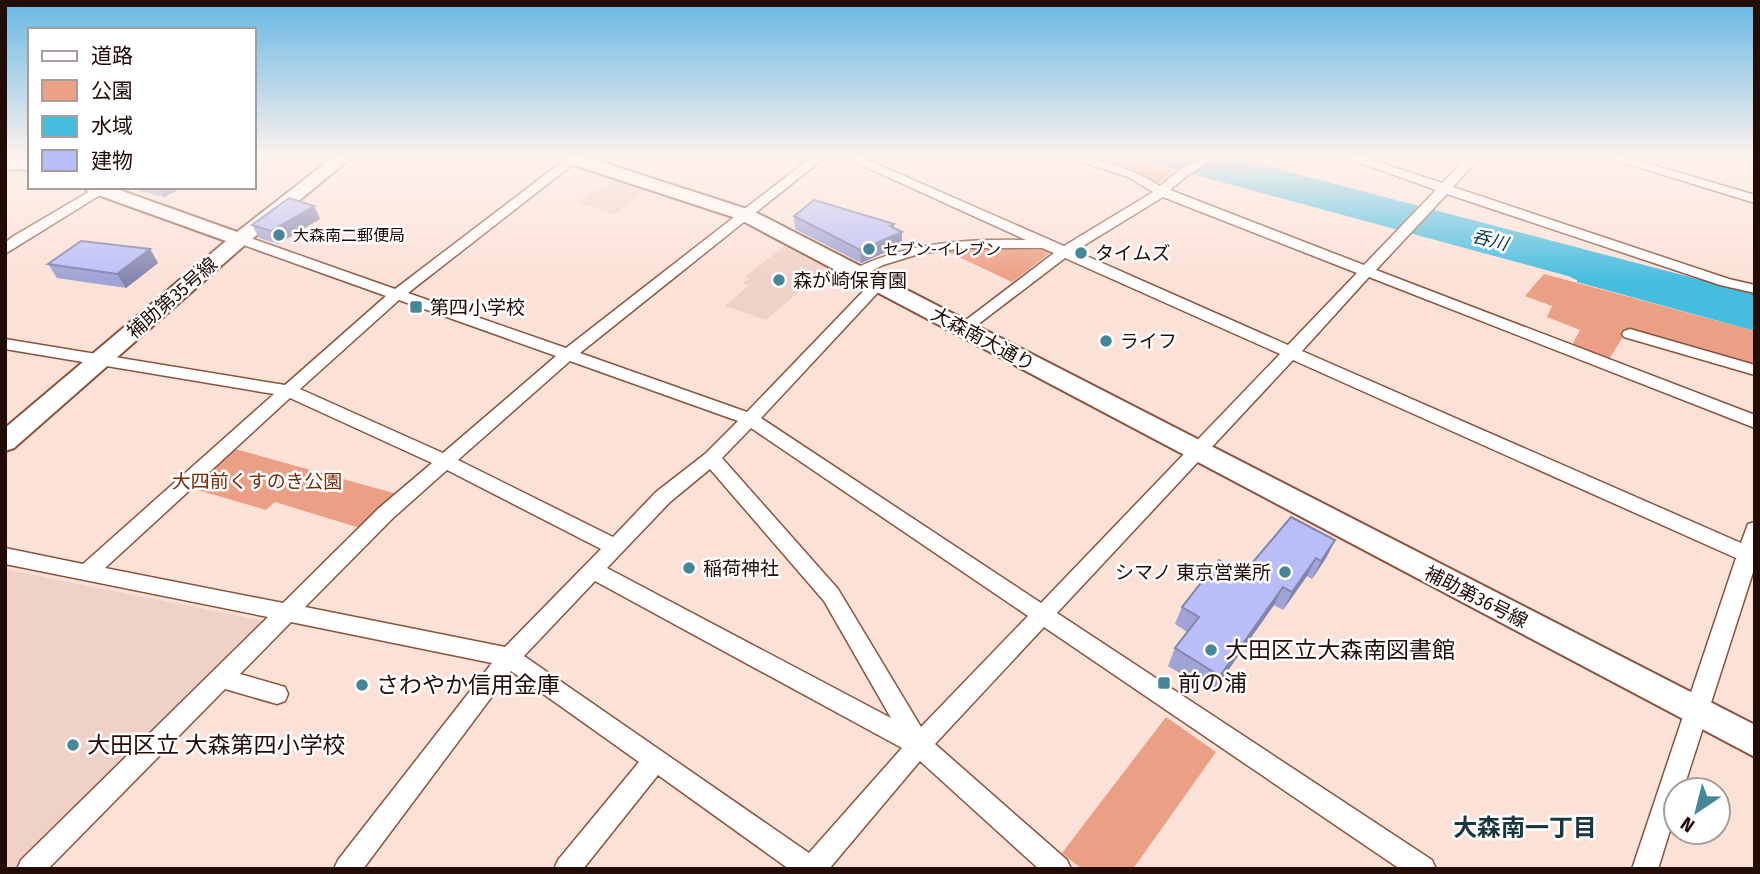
<svg xmlns="http://www.w3.org/2000/svg" width="1760" height="874" viewBox="0 0 1760 874" font-family="'Fira Sans Condensed','Noto Sans JP',sans-serif">
  <style>
    .built { fill: #efd1c7 }
    .green { fill: #eb9f84 }
    .water { fill: #44bddf }
    .lines { fill: none; stroke-linecap: round; stroke-linejoin: round }
    .street-casing { stroke: #8a523d; stroke-width: 3 }
    .secondary-casing { stroke: #8a523d; stroke-width: 4 }
    .street { fill: #fff; fill-rule: evenodd }
    .secondary { fill: #fff; fill-rule: evenodd }
    .wall { fill: #9fa3d5 }
    .shaded-wall { fill: #8285ae }
    .building { fill: #b9bef8; stroke: #8285ae; stroke-width: 2 }
    .poi-dot { fill: #468699; stroke: #fff; stroke-width: 2.5 }
    .labels { text-anchor: middle; dominant-baseline: central; stroke-width: 5; stroke-linejoin: round; paint-order: stroke }
    .far-poi-label { font-size: 16px; fill: #220c05; stroke: #fff; text-anchor: start }
    .far-water-label { font-size: 18px; font-style: italic; fill: #003947; stroke: #fff }
    .poi-label { font-size: 19px; fill: #220c05; stroke: #fff; text-anchor: start }
    .street-label { font-size: 19px; fill: #220c05; stroke: #fff }
    .park-label { font-size: 19px; fill: #782b08; stroke: #fff }
    .near-poi-label { font-size: 23px; fill: #220c05; stroke: #fff; text-anchor: start }
    .near-neighbourhood-label { font-size: 24px; font-weight: bold; fill: #183640; stroke: #fff }
  </style>
  <rect width="100%" height="100%" fill="#fce1d7"/>
  <!-- built -->
  <g class="built">
    <path d="M611,180l35,11 -33,23 -36,-12z"/>
    <path d="M784,246l43,22 -61,52 -41,-14 23,-20 -5,-3 6,-5 -3,-2z"/>
    <path d="M5,569l260,52 -248,248h-12z"/>
  </g>
  <!-- green -->
  <g class="green">
    <path d="M1083,158h47l44,13 -18,14z"/>
    <path d="M976,248l66,2 8,3 -38,29 -68,-32z"/>
    <path d="M1544,274l211,57v35l-128,-36 -19,31 -37,-14 9,-17 -33,-13 5,-11 -27,-10z"/>
    <path d="M235,449l162,45 -37,34 -85,-26 -9,8 -75,-22z"/>
    <path d="M1166,717l50,35 -83,117h-51l-20,-16z"/>
  </g>
  <!-- water -->
  <path class="water" d="M1133,158h103l519,136v37l-178,-49v-2l-9,-4z"/>
  <g class="lines">
    <defs>
      <g id="street">
        <path d="M567,158h14l-173,135 158,55 244,-190h14l-244,195 167,59 126,-131h10l2,3 -2,3 -122,131 280,185 239,-249 -215,-96 -97,74h-10l-3,-3 3,-3 96,-73 -12,-5h-75l-45,5 -39,12 -21,11h-10l-2,-3 2,-3c56,-28 113,-31 174,-30l-180,-82h17l201,88 89,-54 -25,-15 -58,-19c33,0 62,11 90,28 18,-15 32,-28 56,-28l-28,17 -18,15 194,75 72,-75 -89,-32h19l76,25 24,-25h13l-26,29 276,92 26,6v8l-35,-8 -273,-91 -71,76 379,145v13l-386,-151 -67,74 439,192 7,-19 7,-2v44l-72,224h-7v21l-18,58h-26l104,-311 -443,-198 -236,253 375,247 4,9h-36l-356,-242 -109,117 132,116 4,9h-32l-119,-108 -91,108h-40l-131,-94 -75,94h-29l4,-9 81,-98 -128,-91 -148,198h-29l4,-9 154,-197 -201,-41 -51,52 45,13 3,7 -3,7 -8,3 -52,-15 -177,180h-31l4,-9 247,-243 -263,-53v-16l78,16 191,-170 -269,-45v-10l280,46 101,-89 -151,-54v-6h10l150,53zM1163,197l194,76 -69,72 -213,-94zM399,300l157,56 -113,97 -143,-64zM570,361l168,60 -33,33 -49,38 -43,45 -155,-77zM290,398l142,65 -53,45 -96,95 -178,-35zM751,428l277,188 -107,111 -83,-138 -116,-131zM710,469l114,132 67,117 -284,-150 63,-66zM447,470l154,79 -96,98 -200,-40 88,-89zM595,581l307,167 -93,105 -285,-197z"/>
        <path d="M1609,158h20l126,37v8z"/>
        <path d="M97,187h9l2,3 -103,64v-11l7,-6z"/>
        <path d="M1630,329l125,36v10l-131,-38 -2,-3 2,-3z"/>
      </g>
      <g id="secondary">
        <path d="M332,158h19l-104,85 -233,205 -9,3v-23l221,-187 -139,-50 -3,-4h27l126,45z"/>
        <path d="M563,158h26l164,53 1002,514v32l-1016,-538 -174,-57z"/>
        <path d="M5,159l25,1v10l-25,-1z"/>
      </g>
    </defs>
    <!-- street casing -->
    <use href="#street" class="street-casing"/>
    <!-- secondary casing -->
    <use href="#secondary" class="secondary-casing"/>
    <!-- street -->
    <use href="#street" class="street"/>
    <!-- secondary -->
    <use href="#secondary" class="secondary"/>
  </g>
  <!-- wall -->
  <g class="wall">
    <path d="M138,187h46l-20,10 -24,-6z"/>
    <path d="M314,206l6,13 -42,25 -19,-6 -7,-13z"/>
    <path d="M794,216l100,8v4l8,4v13l-41,18 -66,-34z"/>
    <path d="M150,249l8,14 -32,25 -69,-10 -9,-14z"/>
    <path d="M1335,540l-9,18 -14,21 -5,-3 -24,34 -9,-5 -62,88 -44,-27 7,-18 12,-16 -12,-8 7,-17z"/>
  </g>
  <!-- shaded-wall -->
  <g class="shaded-wall">
    <path d="M158,187h26l-20,10z"/>
    <path d="M314,206l6,13 -42,25 -7,-13z"/>
    <path d="M894,224v11l8,-3v13l-41,18 -1,-13z"/>
    <path d="M150,249l8,14 -32,25 -9,-14z"/>
    <path d="M1335,540l-9,18 -14,21 9,-18z"/>
    <path d="M1316,558l-9,18 -24,34 9,-18z"/>
    <path d="M1283,587l-9,18 -62,88 8,-17z"/>
  </g>
  <!-- building -->
  <g class="building">
    <path d="M289,198l25,8 -43,25 -19,-6z"/>
    <path d="M814,200l80,24 -4,2 12,6 -42,18 -66,-34z"/>
    <path d="M81,241l69,8 -33,25 -69,-10z"/>
    <path d="M1291,517l44,23 -14,21 -5,-3 -24,34 -9,-5 -63,89 -45,-28 24,-31 -17,-10 37,-47 24,14z"/>
  </g>
  <!-- sky -->
  <linearGradient id="sky" x2="0" y2="1"><stop stop-color="#66b8e4"/><stop offset="0.56" stop-color="#fef2ed"/><stop offset="1" stop-color="#fef2ed" stop-opacity="0"/></linearGradient>
  <rect width="1760" height="281" fill="url(#sky)"/>
  <!-- markers -->
  <g class="poi-dot">
    <circle cx="279" cy="235" r="7"/>
    <circle cx="869" cy="249" r="7"/>
    <circle cx="1081" cy="253" r="7"/>
    <circle cx="779" cy="280" r="7"/>
    <rect x="409" y="300" width="14" height="14" rx="3.5"/>
    <circle cx="1106" cy="341" r="7"/>
    <circle cx="689" cy="568" r="7"/>
    <circle cx="1285" cy="572" r="7"/>
    <circle cx="1211" cy="650" r="7"/>
    <rect x="1157" y="676" width="14" height="14" rx="3.5"/>
    <circle cx="362" cy="685" r="7"/>
    <circle cx="73" cy="745" r="7"/>
  </g>
  <g class="labels">
    <!-- far-poi labels -->
    <g class="far-poi-label">
      <text x="293" y="235">大森南二郵便局</text>
      <text x="883" y="249">セブン-イレブン</text>
    </g>
    <!-- far-water labels -->
    <g class="far-water-label">
      <text transform="translate(1490 240) rotate(15)">呑川</text>
    </g>
    <!-- poi labels -->
    <g class="poi-label">
      <text x="1095" y="253">タイムズ</text>
      <text x="793" y="280">森が崎保育園</text>
      <text x="430" y="307">第四小学校</text>
      <text x="1120" y="341">ライフ</text>
      <text x="703" y="568">稲荷神社</text>
      <text x="1271" y="572" text-anchor="end">シマノ 東京営業所</text>
    </g>
    <!-- street labels -->
    <g class="street-label">
      <text transform="translate(172 298) rotate(-41)">補助第35号線</text>
      <text transform="translate(983 339) rotate(28)">大森南大通り</text>
      <text transform="translate(1476 597) rotate(27)">補助第36号線</text>
    </g>
    <!-- park labels -->
    <g class="park-label">
      <text x="257" y="481">大四前くすのき公園</text>
    </g>
    <!-- near-poi labels -->
    <g class="near-poi-label">
      <text x="1225" y="650">大田区立大森南図書館</text>
      <text x="1178" y="683">前の浦</text>
      <text x="376" y="685">さわやか信用金庫</text>
      <text x="87" y="745">大田区立 大森第四小学校</text>
    </g>
    <!-- near-neighbourhood labels -->
    <g class="near-neighbourhood-label">
      <text x="1525" y="828">大森南一丁目</text>
    </g>
  </g>
  <!-- border -->
  <rect width="1760" height="874" fill="none" stroke="#220c05" stroke-width="14"/>
  <!-- legend -->
  <rect x="28" y="28" width="228" height="161" fill="#ffffff" stroke="#a79e9b" stroke-width="2"/>
  <rect x="42" y="51" width="35" height="10" fill="#ffffff" stroke="#a79e9b" stroke-width="2"/>
  <text x="91" y="63" font-size="21" fill="#220c05">道路</text>
  <rect x="42" y="80" width="35" height="21" fill="#eb9f84" stroke="#a79e9b" stroke-width="2"/>
  <text x="91" y="98" font-size="21" fill="#220c05">公園</text>
  <rect x="42" y="116" width="35" height="21" fill="#44bddf" stroke="#a79e9b" stroke-width="2"/>
  <text x="91" y="133" font-size="21" fill="#220c05">水域</text>
  <rect x="42" y="150" width="35" height="21" fill="#b9bef8" stroke="#a79e9b" stroke-width="2"/>
  <text x="91" y="168" font-size="21" fill="#220c05">建物</text>
  <!-- north arrow -->
  <g transform="translate(1697 811) rotate(215)"><circle r="33" fill="#ffffff" stroke="#a79e9b" stroke-width="2"/>
  <path d="M0-5L12 26L0 18L-12 26Z" fill="#468699"/>
  <text y="-10" font-size="19" font-weight="bold" text-anchor="middle" fill="#220c05">N</text>
  </g>
</svg>
